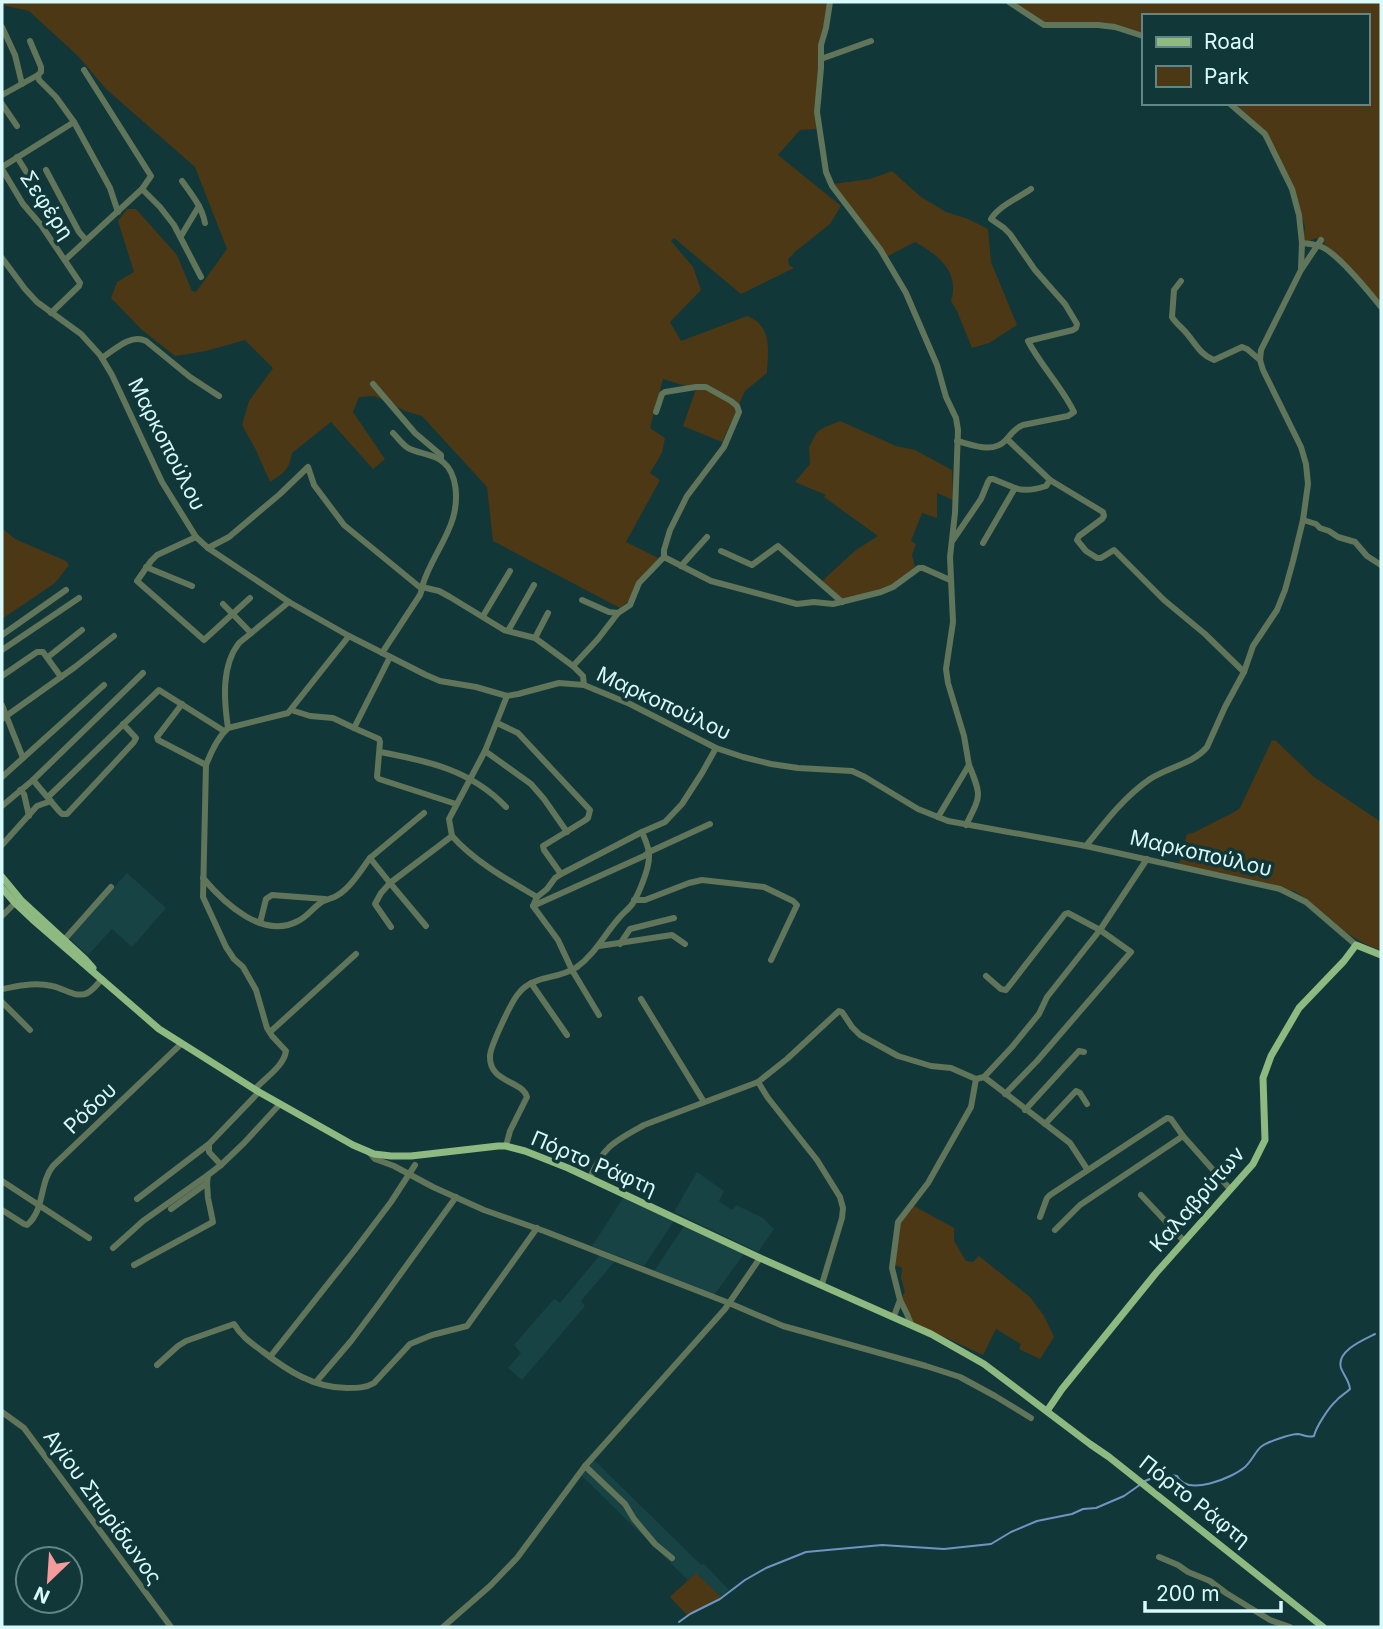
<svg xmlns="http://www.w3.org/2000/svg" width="1383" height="1629" viewBox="0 0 1383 1629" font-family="Inter,sans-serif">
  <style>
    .built { fill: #174345 }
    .green { fill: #4c3814 }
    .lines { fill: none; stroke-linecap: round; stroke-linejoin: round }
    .stream { stroke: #6f95c0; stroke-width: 2 }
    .minor { stroke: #60755a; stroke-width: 6 }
    .major { stroke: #8eb981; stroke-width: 7 }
    .labels { text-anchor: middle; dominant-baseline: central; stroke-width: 7; stroke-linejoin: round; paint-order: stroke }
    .street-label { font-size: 21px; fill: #d9fafb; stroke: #123738 }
  </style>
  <rect width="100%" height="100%" fill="#123738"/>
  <!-- built -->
  <g class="built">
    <path d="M127,873l39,35 -34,39 -20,-18 -24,26 -19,-17z"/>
    <path d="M697,1172l27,19 -5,10 13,9 4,-5 27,13 11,11 -16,23 -84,-40z"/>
    <path d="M624,1197l50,24 -30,45 -52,-20z"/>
    <path d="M685,1225l59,29 -30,41 -60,-24z"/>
    <path d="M600,1255l15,6 -34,40 4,5 -63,74 -14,-12 13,-15 -7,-8 40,-46 6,4z"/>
    <path d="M592,1458l109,107 3,-1 25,26 -8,7 -25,-24 -8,7 -109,-107z"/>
  </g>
  <!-- green -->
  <g class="green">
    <path d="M2,2h827l-3,9v12l-7,19 -3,87 -16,1 -22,25 63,51 -11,18 -34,27 -8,8 1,6 5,3 -53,26 -67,-56 -3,3 22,26 8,23 -31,32 11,19 66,-25c26,10 21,34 20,57l-22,18 -23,51 -39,-16 13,-37 -33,-10 -13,49 15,10 -3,15 -12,20 10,7 -34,62 34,17 -29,40 -11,9 -127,-67 -6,-54 -65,-71 -17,-5 -30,-15 -16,1 -6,15 32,47 -12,10 -42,-47 -39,31c-3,17 -8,20 -22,29l-14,-32 -14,-25 7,-24 24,-33 -28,-28 -39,11 -31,5 -33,-26 -31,-32 6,-16 17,-10 -16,-51 9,-12h9l41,46 15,36 4,1 31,-43 -32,-82 -89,-78 -27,-32 -50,-46 -27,-6z"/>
    <path d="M1012,2h369v303l-60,-65 -6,-2 -5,3h-5l-2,-2 2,-12 -12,-39 -23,-49 -39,-36h136v-87h-224v19l-16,-6 -83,-5z"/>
    <path d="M892,171l29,26 25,15 22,7 20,10 3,33 26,63 -28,18 -17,5 -15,-37 -6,-10c9,-30 -13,-46 -36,-59l-29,15 -53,-73 37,-5z"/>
    <path d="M840,421l56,25 19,4 37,20 1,30 -16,-7v25l-15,-5 -11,28 5,3 -4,11 3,12 -23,19 -48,14 -22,-19 34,-31 22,-14 -54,-39 2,-2 -31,-13 15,-18 -1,-17 8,-15 8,-5z"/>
    <path d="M2,528l13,11 51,22 3,4 -14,18 -53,36z"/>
    <path d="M1272,740l4,1 38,36 67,45v128c-36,-10 -56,-41 -87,-59l-115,-27 8,-30 6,-1 43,-22 4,-3z"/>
    <path d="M914,1206l40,22v13l12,20 7,1 6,-6 51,41 14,19 10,21 -14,22 -21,-10 2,-5 -25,-15 -13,26 -71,-33 -11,-24 4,-6 -4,-14 1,-10 -9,-4 7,-41z"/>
    <path d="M696,1573l25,24 -34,18 -17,-18z"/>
  </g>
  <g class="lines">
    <!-- stream -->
    <g class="stream">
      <path d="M1145,1481c8,-4 23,-7 32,-5 10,21 55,2 68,-9 7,-6 11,-17 17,-21 6,-4 28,-12 36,-12 7,1 9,4 16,2 2,-9 15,-29 22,-35 4,-5 9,-7 14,-12 -1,-9 -6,-13 -9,-21 -5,-17 22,-28 34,-34"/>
      <path d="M679,1622l11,-8 30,-15 25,-19 21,-12 40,-16 76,-7 62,4 47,-5 20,-12 26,-11 35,-7 11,-5 13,-1 28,-12 17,-12"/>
    </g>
    <!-- minor -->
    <g class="minor">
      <path d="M830,2l-4,26 -5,17v23l-4,44 9,60 6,14 48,63 26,44 31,72 9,32 10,21 2,12 -3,83 -5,44 3,65 -7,47 2,14 16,53 5,29"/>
      <path d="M1009,2l35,23h54l17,2 28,9"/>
      <path d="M2,27l13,28 7,29"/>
      <path d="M30,41l11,26v5l-3,3 1,5 17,17 18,25 36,66 8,24"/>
      <path d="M821,59l50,-18"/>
      <path d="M2,95l36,-20"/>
      <path d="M1229,103l36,31 27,55 7,26 3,28 -1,25"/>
      <path d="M2,104l15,22"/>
      <path d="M17,157l18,29"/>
      <path d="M2,167l72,-45"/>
      <path d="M2,169l21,35 18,21 39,58 -1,3 -28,27"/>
      <path d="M46,170l33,62 7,8"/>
      <path d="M182,181c10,14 20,26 23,42"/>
      <path d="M142,189l18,18 14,18 27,52"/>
      <path d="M181,236l18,-30"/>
      <path d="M1302,243c8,1 15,1 22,5 16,9 45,44 57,59"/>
      <path d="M2,258l23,31 12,13 44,32 19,21 12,20 50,107 34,55 12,11 81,54 60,34 77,39 14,6 36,6 31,9 11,-2 41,-11 25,2 46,19 86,44 27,9 28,7 27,4 54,3 13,6 53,32 30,12 138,25 194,43 26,13 50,43"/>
      <path d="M65,260l77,-71 9,-13 -67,-106"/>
      <path d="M1181,281l-7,9 -2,27c4,7 11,11 16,18 9,11 13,20 26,25l28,-13 5,2 13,11"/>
      <path d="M102,358c12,-8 29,-25 44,-17l44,36 29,19"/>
      <path d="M373,384l42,49 26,22v5"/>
      <path d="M656,412l6,-18 3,-2 31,-5h10l25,14 6,5 2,6 -15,35 -37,49 -17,34 -6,20v7l47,24 86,23 17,-2 19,2 48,-12 12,-5 26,-19h4l27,12"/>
      <path d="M393,433c5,5 9,11 15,15 11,6 26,6 35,14 15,12 15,39 10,56 -7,24 -24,44 -31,69"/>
      <path d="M1007,439l43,41"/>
      <path d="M957,441c16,4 36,13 49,-1 5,-6 9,-12 17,-15l45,-9 6,-4c-12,-25 -33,-46 -46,-71l45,-11 3,-2 1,-4 -12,-20 -30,-34 -25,-36 -6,-6 -13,-9c8,-13 27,-21 40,-30"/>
      <path d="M1015,488c10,4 22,1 31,-2l4,-6 53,32 1,4 -2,3 -23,17 -2,4 9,11 11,7h4l13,-8 50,50 41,34 39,38"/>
      <path d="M1303,520l13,4 4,4 9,3 9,6 17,5 12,14 14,9"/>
      <path d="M196,537l-39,18 -6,6 -14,20 67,59 46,-42"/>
      <path d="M953,540l28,-41 7,-17 2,-3h3l22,9 -32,55"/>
      <path d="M208,548l21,-11 51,-43 28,-27 6,18 30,40 78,64 -2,6 -38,58"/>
      <path d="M721,551l31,14 26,-19 64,56"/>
      <path d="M681,566l26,-29"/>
      <path d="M146,567l46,19"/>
      <path d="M422,587l17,4 11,6 54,33 31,8 38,28"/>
      <path d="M582,600l27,12 9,1"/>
      <path d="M223,604l28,29"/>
      <path d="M483,616l27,-45"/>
      <path d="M508,631l26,-46"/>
      <path d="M2,635l64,-45"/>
      <path d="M535,638l13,-25"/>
      <path d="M2,650l77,-52"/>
      <path d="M48,657l34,-27"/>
      <path d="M2,676l35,-24h6l18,25"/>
      <path d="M584,685l-1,-9 -10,-10 25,-27 20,-26 12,-8 9,-22 25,-26"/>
      <path d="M182,704l-25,33 1,3 48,25"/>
      <path d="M2,705l21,53"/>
      <path d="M291,710l19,6 23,2 21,10 36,-71"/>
      <path d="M2,719l73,-52 39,-31"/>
      <path d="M497,723l21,10 72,77 -2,8 -4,3 -41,25 1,4 17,24"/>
      <path d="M228,728c-4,-27 -7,-62 11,-85l50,-41"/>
      <path d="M354,728l25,11 1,3 -3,35 2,2 77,25"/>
      <path d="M485,751l46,33 13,15 23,33"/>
      <path d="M380,752c48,9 91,18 126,55"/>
      <path d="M2,777l102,-92"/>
      <path d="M33,780l26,31 3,3h5l67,-72 2,-4 -13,-14"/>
      <path d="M20,790l4,4 5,22"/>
      <path d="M48,797l111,-107 65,41"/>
      <path d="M2,806l31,-26 110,-107"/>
      <path d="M424,813l-54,45 20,25 62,-47 -3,-17 36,-68 22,-55"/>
      <path d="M938,817l31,-52c13,32 12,30 -3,60"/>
      <path d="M452,836c23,26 56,44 85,61"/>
      <path d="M2,845l35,-39 14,-5"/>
      <path d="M1086,846c19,-24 38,-49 64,-67 18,-12 43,-15 57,-32l18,-40 19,-35 9,-26 24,-36 8,-20 8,-29 10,-41 5,-36 -2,-20 -5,-17 -38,-77 -3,-10 1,-10 40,-80 20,-30"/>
      <path d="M203,878c21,25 60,62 95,43 9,-4 14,-12 21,-17 6,-5 13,-5 19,-9 13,-8 23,-25 32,-37"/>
      <path d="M634,900h11l44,-17 13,-3 62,7 29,14 4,4 -26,55"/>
      <path d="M533,906l111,-50 5,-4 61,-28"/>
      <path d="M2,916l13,-13"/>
      <path d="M260,923l6,-24 6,-4 53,4"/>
      <path d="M391,927l-16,-23 6,-11 9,-10 36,43"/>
      <path d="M64,940l47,-53"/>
      <path d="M620,944l10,-15 44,-11"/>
      <path d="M599,946l73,-11 13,9"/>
      <path d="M986,976l15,13 5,1 59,-76 3,-1 32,17 31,22 -94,109 -32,33"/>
      <path d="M531,983l36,52"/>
      <path d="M2,989c17,-3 33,-7 50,-3 11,2 21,11 33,8 7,-2 12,-10 17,-15"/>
      <path d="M641,999l63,103"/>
      <path d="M2,1002l28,28"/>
      <path d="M599,1015l-27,-45 -14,-30 -25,-34 4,-9 10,-8 8,-11 6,-4 81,-42 23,-10 17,-18 20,-31 14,-25"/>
      <path d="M270,1032l86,-78"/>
      <path d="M984,1077l86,66 17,26"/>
      <path d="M976,1079l8,-2 28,-30 27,-33 8,-17 53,-67 47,-71"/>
      <path d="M255,1089c10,-11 29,-23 31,-38l-14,-15 -5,-8 -11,-38 -13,-23 -9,-8 -8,-12 -23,-50 3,-132c5,-13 12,-28 22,-37l60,-15 61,-77"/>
      <path d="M1025,1110l54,-59 5,1"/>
      <path d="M1045,1124l31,-33 4,2 7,11"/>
      <path d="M209,1145v7l12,13 23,-22 36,-39"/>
      <path d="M506,1146l4,-15 17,-34c-5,-17 -38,-14 -37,-41 0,-9 22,-56 29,-63 3,-4 8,-8 13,-10 15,-8 28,-5 45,-16 18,-13 27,-32 42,-49 4,-5 10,-9 14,-15 6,-10 16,-34 16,-46 1,-8 -4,-17 -7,-25"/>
      <path d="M368,1151l7,8 19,7 39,21 51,23 60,21 185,72 54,23 143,40 34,11 35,19 36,22"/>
      <path d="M590,1178c13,-32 25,-37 54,-53l114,-43"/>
      <path d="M2,1181l87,57"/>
      <path d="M1141,1195l43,46"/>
      <path d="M137,1199l72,-55 50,-52"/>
      <path d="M171,1209l36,-26"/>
      <path d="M2,1210l22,14 3,1c18,-15 12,-42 26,-59l128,-122"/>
      <path d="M1040,1217l7,-19 3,-3 117,-77 4,1 12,17 47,53"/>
      <path d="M1055,1230l25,-25 103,-69"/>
      <path d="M113,1248l30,-27 65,-46"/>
      <path d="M134,1265l79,-43 -5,-24 -1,-15 1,-8 13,-10"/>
      <path d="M822,1284l20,-66 1,-10 -3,-11 -23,-37 -49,-62 -10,-16 29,-23 52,-48 3,1 10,15 8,8 38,21 33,10 20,2 25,11 -5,28 -43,76 -30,39 -6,46 8,32 7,14 4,10"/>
      <path d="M894,1316l6,-16"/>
      <path d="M270,1357l84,-106 37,-49 24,-37"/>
      <path d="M157,1365l21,-19 8,-5 48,-17c7,12 17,19 28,27 26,20 52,37 85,37 10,0 19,0 27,-5l36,-39 22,-9 35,-9 70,-98"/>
      <path d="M316,1382l35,-41 27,-36 78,-108"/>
      <path d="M2,1412l22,16 147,199"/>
      <path d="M585,1466l40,38 9,15 21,25 17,14"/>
      <path d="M1159,1557l19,8 10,7 22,9 16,12 44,27 20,7"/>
      <path d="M443,1627l47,-41 27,-28 68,-92 140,-157 35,-51"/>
    </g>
    <!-- major -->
    <g class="major">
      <path d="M2,877l19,23 64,59 8,9"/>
      <path d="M2,888l13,15 17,16 127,110 100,63 94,53 21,9 17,2h20l87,-10h8l19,5 43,17 192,90 171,76 53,30 106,80 19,13 214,170"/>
      <path d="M1047,1411l15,-22 94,-116 97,-109 12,-24 -2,-62 8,-22 28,-48 45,-47 12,-16 25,10"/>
    </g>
  </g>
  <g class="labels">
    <!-- street labels -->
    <g class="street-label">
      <text transform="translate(47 205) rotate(56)">Σεφέρη</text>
      <text transform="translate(167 444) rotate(63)">Μαρκοπούλου</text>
      <text transform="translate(664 703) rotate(25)">Μαρκοπούλου</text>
      <text transform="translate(1201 853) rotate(13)">Μαρκοπούλου</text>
      <text transform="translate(90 1108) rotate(-44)">Ρόδου</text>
      <text transform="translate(594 1163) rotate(23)">Πόρτο Ράφτη</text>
      <text transform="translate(1197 1199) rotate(-49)">Καλαβρύτων</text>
      <text transform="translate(1195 1501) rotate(38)">Πόρτο Ράφτη</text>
      <text transform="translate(103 1507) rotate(54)">Αγίου Σπυρίδωνος</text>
    </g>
  </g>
  <!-- border -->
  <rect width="1383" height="1629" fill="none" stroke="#d9fafb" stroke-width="7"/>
  <!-- legend -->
  <rect x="1142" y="14" width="228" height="91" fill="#123738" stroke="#628586" stroke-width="2"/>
  <rect x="1156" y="37" width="35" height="10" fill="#8eb981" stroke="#628586" stroke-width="2"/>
  <text x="1204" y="49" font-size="21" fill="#d9fafb">Road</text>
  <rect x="1156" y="66" width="35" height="21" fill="#4c3814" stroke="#628586" stroke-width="2"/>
  <text x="1204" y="84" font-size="21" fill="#d9fafb">Park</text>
  <!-- north arrow -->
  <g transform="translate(49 1580) rotate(205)"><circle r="33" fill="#123738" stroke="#628586" stroke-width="2"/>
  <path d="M0-5L12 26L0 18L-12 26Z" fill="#f59b9c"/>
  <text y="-10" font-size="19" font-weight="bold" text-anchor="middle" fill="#d9fafb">N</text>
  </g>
  <!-- scale -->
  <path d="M1145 1601v10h136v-10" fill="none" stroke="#d9fafb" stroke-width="3.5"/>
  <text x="1156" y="1601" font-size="21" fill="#d9fafb" stroke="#123738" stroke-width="5" paint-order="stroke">200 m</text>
</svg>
